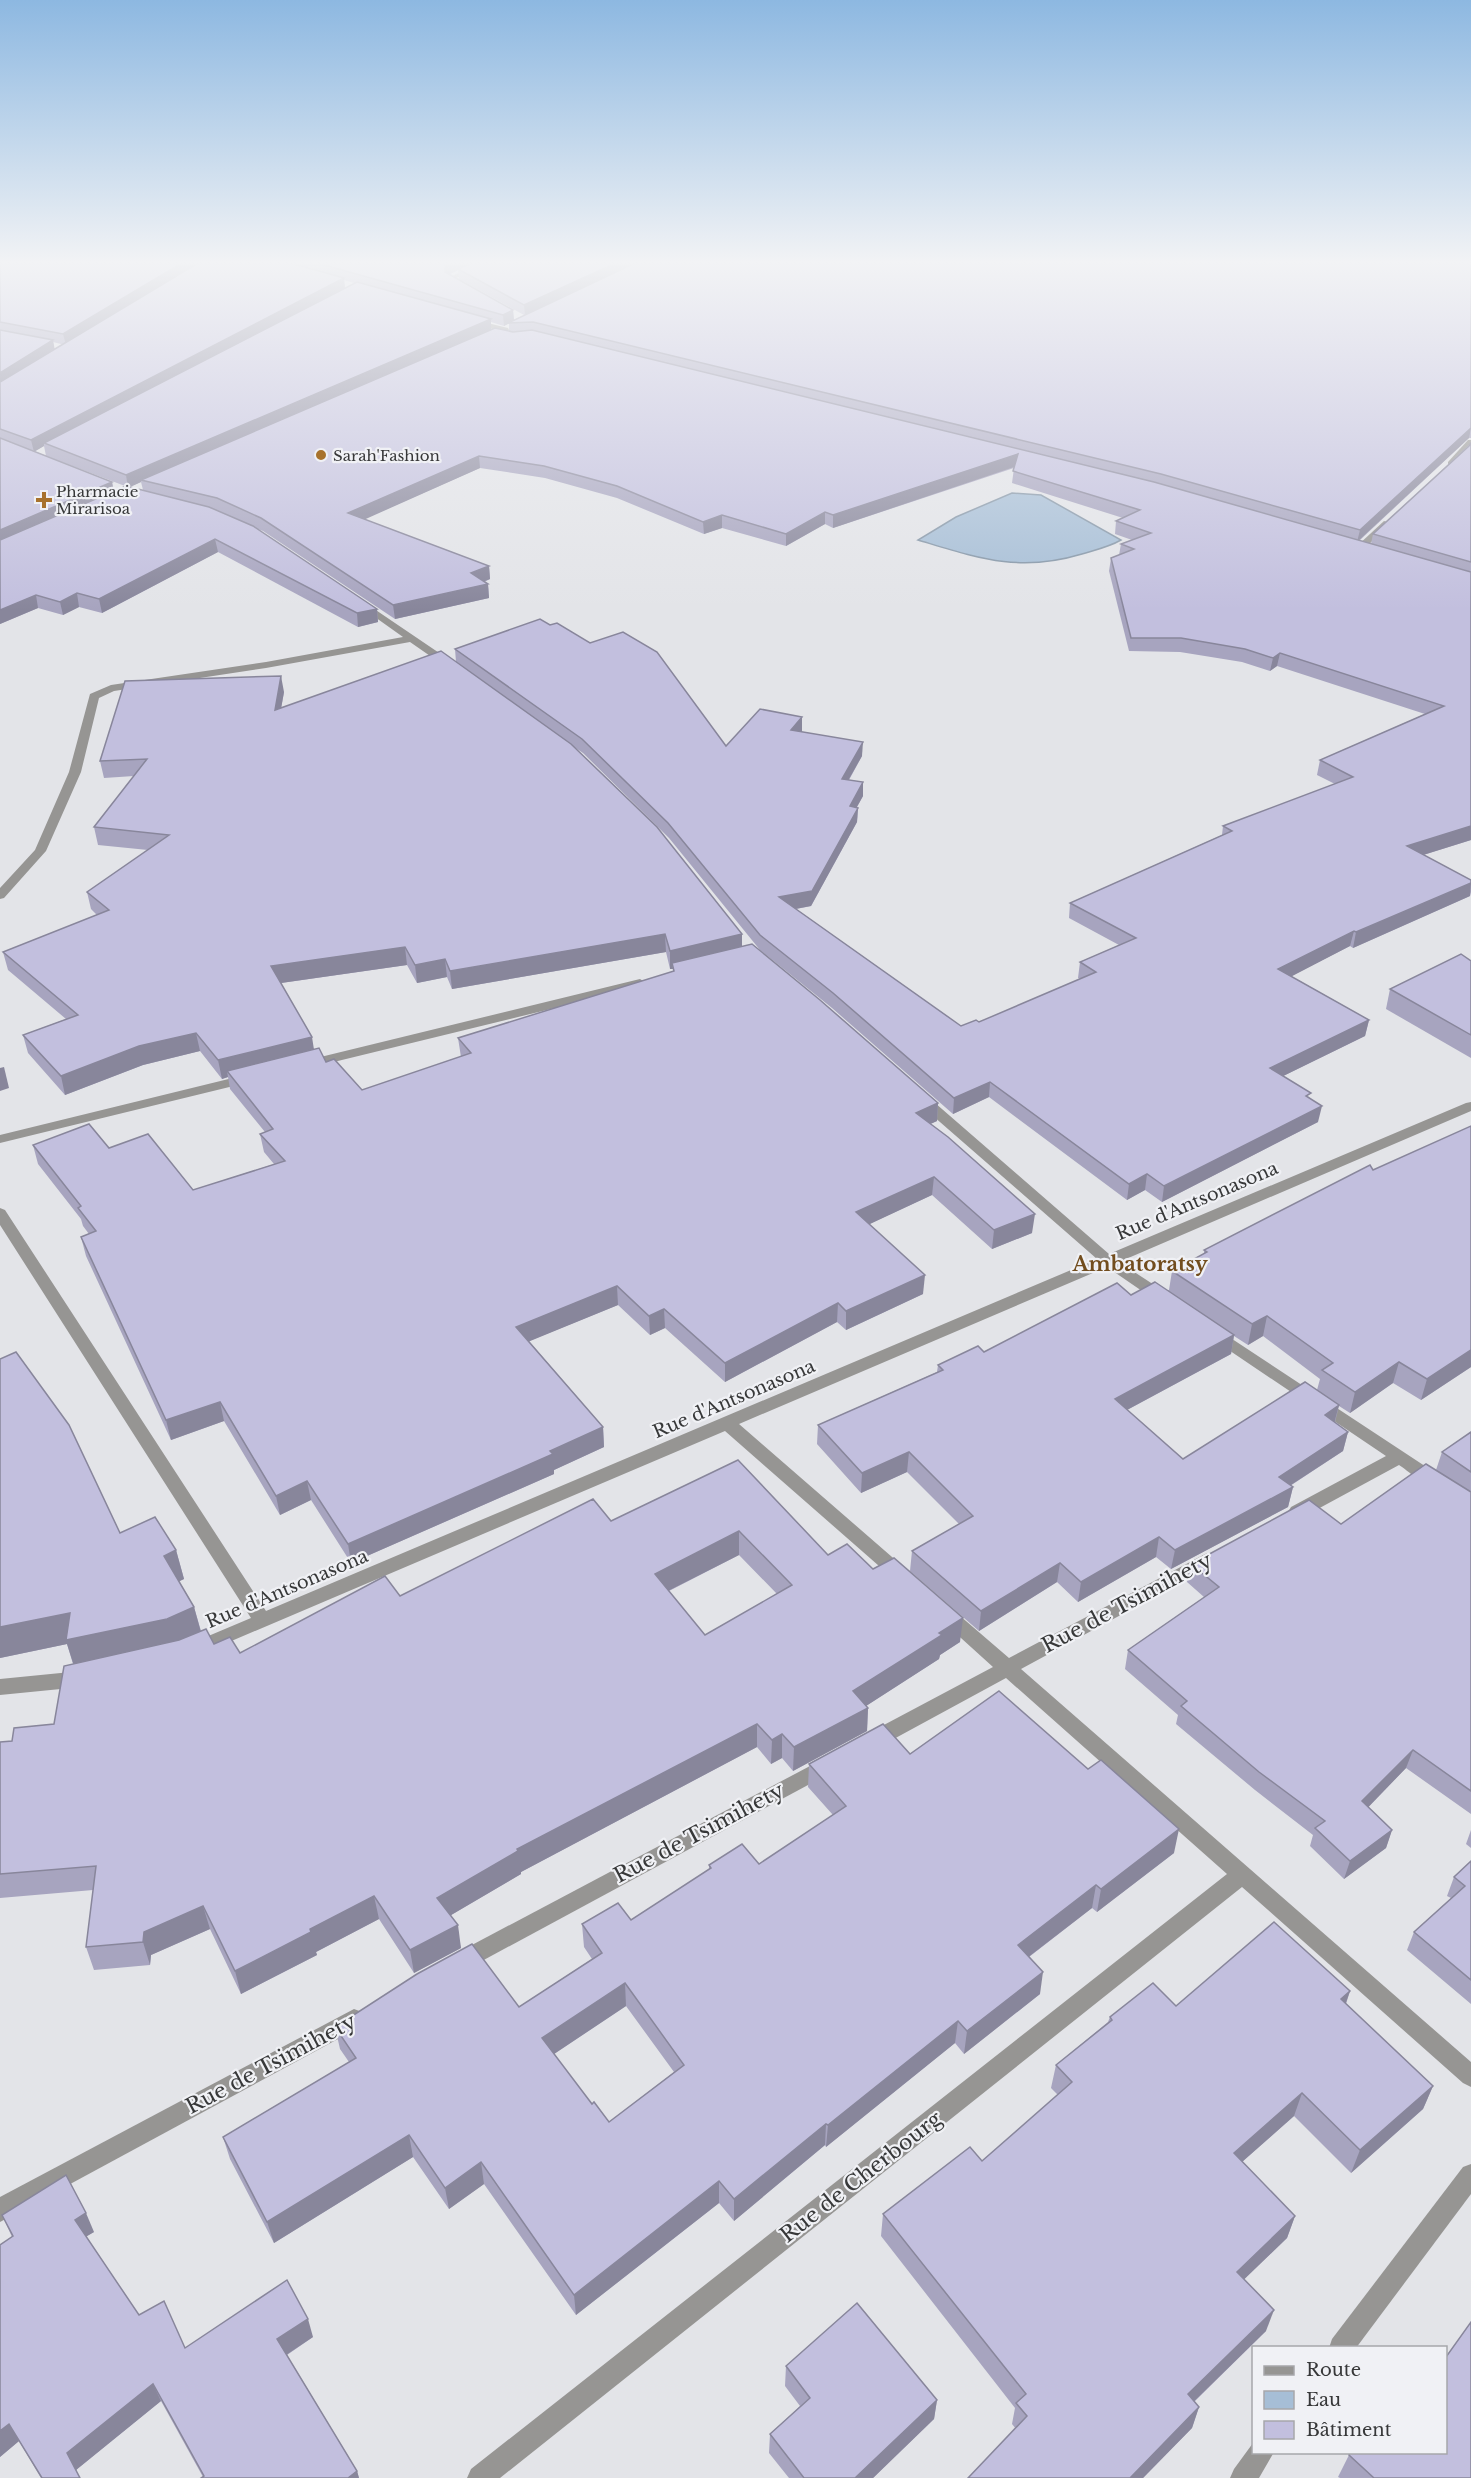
<svg xmlns="http://www.w3.org/2000/svg" width="1471" height="2478" viewBox="0 0 1471 2478" font-family="'Libre Baskerville',serif">
  <style>
    .water { fill: #a6bed6; stroke: #8596a7; stroke-width: 1.5 }
    .lines { fill: none; stroke-linecap: round; stroke-linejoin: round }
    .minor { fill: #969593; fill-rule: evenodd }
    .wall { fill: #a7a4bf; fill-rule: evenodd }
    .shaded-wall { fill: #88869b }
    .building { fill: #c2bfde; stroke: #88869b; stroke-width: 1.5; fill-rule: evenodd }
    .poi-dot { fill: #a8722c; stroke: #f0f1f5; stroke-width: 2 }
    .labels { text-anchor: middle; dominant-baseline: central; stroke-width: 4.5; stroke-linejoin: round; paint-order: stroke }
    .far-poi-label { font-size: 15px; fill: #373839; stroke: #f0f1f5; text-anchor: start }
    .street-label { font-size: 18px; fill: #373839; stroke: #f0f1f5 }
    .neighbourhood-label { font-size: 20px; font-weight: bold; fill: #724d1e; stroke: #f0f1f5 }
    .near-street-label { font-size: 21px; fill: #373839; stroke: #f0f1f5 }
  </style>
  <rect width="100%" height="100%" fill="#e3e4e8"/>
  <!-- water -->
  <path class="water" d="M1012,493l29,2 80,45c-12,7 -26,10 -39,14 -63,19 -104,4 -164,-14l38,-23z"/>
  <g class="lines">
    <!-- minor -->
    <g class="minor">
      <path d="M480,263h8l-34,16 10,6v2h-4l-14,-8z"/>
      <path d="M471,319l37,9 1,2 -4,2 -37,-9z"/>
      <path d="M1468,440h3v7l-17,19h-6v-4z"/>
      <path d="M1384,521l7,2 -28,27h-6v-4z"/>
      <path d="M361,600l93,63v4h-8l-36,-25 -144,26 -152,23 -15,7 -18,74 -35,79 -42,47 -4,1v-11l35,-38 34,-78 21,-78 21,-9 155,-23 137,-25 -45,-32 -2,-2z"/>
      <path d="M640,979l6,4 -1,3 -340,83 -7,-4 2,-3z"/>
      <path d="M249,1074l7,4 -2,3 -254,62v-8z"/>
      <path d="M922,1095l5,1 182,158 357,-151 5,-1v9l-352,151 49,32 3,4 -3,4h-10l-51,-35 -368,157 168,146 3,5 -3,5 -6,2 -6,-2 -170,-149 -531,226 -7,-2 -2,-5 2,-5 64,-27 -251,-393v-17l5,2 261,401 831,-352 -180,-157 -2,-3z"/>
      <path d="M1217,1329l223,147 3,4 -3,4c-14,5 -30,-12 -41,-19l-96,52 -6,1 -6,-1 -3,-5 3,-5 95,-51 -175,-118 -2,-4 2,-4z"/>
      <path d="M1207,1553l6,2 3,5 -3,5 -192,104 450,393v25l-8,-4 -221,-196 -742,591h-33l4,-9 756,-595 -221,-196 -127,69 -7,2 -7,-2 -3,-6 3,-6 128,-68 -53,-48 -3,-5 3,-5 6,-2 6,2 57,49z"/>
      <path d="M81,1671l7,3 2,5 -2,5 -7,3 -81,8v-16z"/>
      <path d="M827,1757l7,2 3,6 -3,6 -365,197 -7,3 -7,-3 -4,-7 4,-7z"/>
      <path d="M354,2009l8,3 3,7 -3,7 -362,196v-25z"/>
      <path d="M1471,2164v30l-115,154h-27l3,-9 131,-172z"/>
      <path d="M1253,2443l1,9h20l-15,26h-29l4,-9z"/>
    </g>
  </g>
  <!-- wall -->
  <g class="wall">
    <path d="M0,263h1471v175h-2l-110,103 12,3 2,-10 98,-91v397l-48,15 48,25v12l-1,4 -117,52 -3,-2 -59,30 78,44 -4,16 -82,40 27,22 8,24 -156,80 -17,-12 -18,10 -138,-103 -36,17 -121,-106 -72,-58 -91,-112 -86,-85 -9,-6 168,187v12l196,157 -1,18 -7,3 102,109 -40,16 -60,-54 -63,29 54,70 -77,36 -9,-8 -112,60 -60,-54 -15,7 -32,-30 -89,36 74,86 1,20 -50,23v4l-203,89 -40,-63 -31,15 -56,-94 -53,19 -85,-184 -5,-19 8,-3 -6,-8 -2,-7 -43,-55 -5,-19 76,3 84,42 81,-26 -10,-12 -4,-18 5,-2 -35,-43 -2,-12 -6,2 -22,-28 -57,14 -78,30 -37,-42 -5,-18 43,-16 -58,-49 -5,-18 94,-37 -6,-6 -4,-17 61,-42 -50,-5 -4,-18 40,-51 -30,2 -4,-17 184,-69 -3,16 175,-46 -1,-13 271,97 76,-15 -1,1 61,24 -13,24 14,16 -6,11 1,1 -1,14 -46,84 -15,3 165,117 18,-4 102,-43 -3,-1 2,-16 39,-17 -50,-27 1,-15 152,-68 1,-9 112,-42 -18,-9 3,-15 105,-46 -148,-48 -7,5 -28,-9 -62,-10 -51,-1 -20,-80 2,-13 8,-3 2,-11 11,-4 -17,-6 1,-13 7,-3 -111,-35 2,-15 -181,60 -8,-4 -39,22 -64,-18 -18,6 -87,-36 -72,-20 -65,-10 -116,51 125,47 1,13 -6,3 4,2 1,14 -94,21 -132,-88 -10,-4 124,82 1,13 -20,5 -140,-75 -116,61 -23,-6 -16,8 -25,-7 -38,16zM458,270l1,9 65,36 -10,5 -1,-10 -63,-36zM344,280l10,3 -9,5zM491,322l13,4 5,-3v8l-18,-2zM53,342l8,2h2l-9,5zM44,446l2,10 79,30 -11,5 -2,-9 -78,-31zM141,482l2,8 -14,-3zM666,952l4,17h3v3l-215,66 3,19 -99,33 -36,-28 -12,-12 -33,-67 126,-18 10,18 30,-6 5,12z"/>
    <path d="M1471,961v97l-85,-49 4,-20z"/>
    <path d="M1204,1250l267,117 -50,33 -28,-17 -43,30 -11,-7 -4,16 13,10 -5,19 -53,35 3,1 -5,20 -117,62 -15,-12 -78,45 -21,-20 -78,49 -69,-60 2,-20 47,-27 -52,-52 -46,21 -44,-49 1,-19 119,-53 1,-7 46,-13 147,-57 38,-5 3,-19 32,-17zM1234,1336l14,9 15,-9 57,43 -3,11 -134,69 -56,-49 104,-56z"/>
    <path d="M0,1359l120,174 56,17 8,29 -5,2 15,26 7,24 13,13 26,9 371,-132 127,-61 90,95 45,14 87,73 -20,13 -1,4 -73,47 2,2 -1,23 -74,40 -11,-13 -11,6 -14,-17 -236,125v2l-70,41 10,33 -47,25 -35,-54 -63,33 1,3 -76,39 -31,-65 -59,26 -1,10 -56,5 -8,-23 7,-57 -93,8v-156l12,-1 42,-17 19,-60 -6,-20 -67,14zM739,1555l38,39 -72,41 -36,-44z"/>
    <path d="M1471,1432v382l-65,-46 -38,39 24,23 -6,18 -42,31 -34,-33 3,-11 -58,-45 -79,-66 2,-9 -53,-46 3,-19 76,-53 -17,-15 4,-18 150,-40 95,-54 6,-18z"/>
    <path d="M910,1754l264,99 -77,59 -5,-4 -63,49 11,37 -76,60 -9,-11 -129,104 -1,-2 -91,76 -15,-18 -143,112 -92,-131 -35,25 -36,-52 -139,86 -44,-84 -7,-22 126,-75 -9,-13 -5,-22 184,-20 73,-48 -8,-12 -2,-23 49,-4 78,-50v-5l50,-1 74,-49 -25,-28 1,-23zM626,2006l48,66 -65,50 -17,-18 -38,-50z"/>
    <path d="M1471,1830v18l-5,-4z"/>
    <path d="M1471,1861v143l-64,-54 7,-18 37,-34 -4,-2 7,-19z"/>
    <path d="M1350,1991l-4,13 87,82 -10,23 -72,64 -57,-57 -52,46 53,54 -8,22 -43,41 22,52 -72,71 5,5 -7,21 -49,50h-175l48,-49 -4,-5 3,-16 -134,-172 2,-22 99,-53 76,-66 -7,-7 5,-23 52,-43 2,-5 66,-11z"/>
    <path d="M2,2215l92,17 -8,4 53,79 46,33 128,-11 -26,18 70,116 2,7h-158l2,-1 -42,-76 -85,69 4,8h-39l-22,-37 -19,16 12,-220z"/>
    <path d="M786,2366l151,34 -3,19 -61,59h-84l-20,-25 1,-19 30,-28 -15,-20z"/>
    <path d="M1446,2452l25,26h-131l-2,-1 11,-22z"/>
  </g>
  <!-- shaded-wall -->
  <g class="shaded-wall">
    <path d="M182,263h18l-134,82 -3,-11z"/>
    <path d="M452,263h23l-17,6v1l-12,6v6l-1,-16z"/>
    <path d="M616,263h22l-113,52 -1,-10z"/>
    <path d="M344,278l1,11 -301,154v3l-10,6 -3,-12z"/>
    <path d="M513,310l1,11 -10,5 -1,-11z"/>
    <path d="M491,319v11l-350,150v2l-13,6 -2,-13z"/>
    <path d="M53,340l2,11 -55,34v-12z"/>
    <path d="M1471,428l-2,10 -112,104 3,-12z"/>
    <path d="M1018,454l-1,12 -184,62v-13z"/>
    <path d="M479,456l1,12 -130,58 -2,-13z"/>
    <path d="M112,482l2,12 -114,50v-14z"/>
    <path d="M825,512v12l-39,22v-12z"/>
    <path d="M722,515v13l-18,6 -1,-12z"/>
    <path d="M215,539l3,13 -116,61 -3,-14z"/>
    <path d="M489,566l1,13 -18,7 -1,-13z"/>
    <path d="M488,584l1,14 -94,21 -2,-14z"/>
    <path d="M77,593l2,14 -16,8 -3,-13z"/>
    <path d="M36,595l2,13 -38,16v-14z"/>
    <path d="M377,609l1,13 -20,5 -1,-14z"/>
    <path d="M1280,653l-3,13 -7,5 3,-13z"/>
    <path d="M281,676l3,16 -6,34 -3,-16z"/>
    <path d="M802,717v14l-12,13 1,-14z"/>
    <path d="M863,742l-1,14 -21,37 1,-14z"/>
    <path d="M863,782v14l-14,25 1,-15z"/>
    <path d="M858,808l-1,14 -46,84 -32,6v-15z"/>
    <path d="M1471,826v14l-67,21 3,-15z"/>
    <path d="M1471,883l-1,13 -117,52 3,-16z"/>
    <path d="M1354,931l-4,15 -75,39 3,-16z"/>
    <path d="M665,934l1,18 -214,37 -2,-18z"/>
    <path d="M742,934v18l-70,11 1,6h-3v-18z"/>
    <path d="M405,947l2,18 -133,19 -3,-18z"/>
    <path d="M445,959l2,18 -30,6 -2,-18z"/>
    <path d="M1369,1020l-4,16 -98,48 3,-16z"/>
    <path d="M196,1033l4,18 -57,14 -78,30 -4,-19 78,-30z"/>
    <path d="M312,1037l3,19 -88,15 1,6 -6,2 -4,-19z"/>
    <path d="M4,1067l5,21 -9,3v-23z"/>
    <path d="M990,1082l-1,15 -36,17 1,-16z"/>
    <path d="M938,1103l-1,18 -22,10 1,-18z"/>
    <path d="M1322,1106l-4,16 -156,80 2,-16z"/>
    <path d="M1147,1174l-2,16 -18,10 2,-16z"/>
    <path d="M934,1177l-2,18 -77,36 1,-19z"/>
    <path d="M1035,1214l-3,19 -40,16 2,-19z"/>
    <path d="M925,1275l-2,19 -77,36v-19z"/>
    <path d="M617,1286l1,19 -100,41 -2,-19z"/>
    <path d="M838,1303l-1,19 -112,60v-19z"/>
    <path d="M664,1309l1,19 -15,7 -1,-19z"/>
    <path d="M1267,1316l-4,20 -15,9 4,-21z"/>
    <path d="M1234,1335l-3,19 -119,64 3,-19z"/>
    <path d="M1471,1350v17l-50,33 6,-21z"/>
    <path d="M1399,1362l-6,21 -43,30 5,-21z"/>
    <path d="M220,1402l4,19 -53,19 -5,-20z"/>
    <path d="M1339,1405l-5,19 -9,-9z"/>
    <path d="M603,1427l1,20 -50,23v4l-203,89 -3,-19z"/>
    <path d="M1348,1432l-5,19 -69,45 5,-19z"/>
    <path d="M909,1452l-2,20 -46,21 1,-20z"/>
    <path d="M307,1481l4,19 -31,15 -4,-19z"/>
    <path d="M1293,1487l-5,20 -117,62 4,-19z"/>
    <path d="M739,1531v24l-83,42 -1,-23z"/>
    <path d="M1159,1537l-3,20 -78,45 3,-20z"/>
    <path d="M176,1550l8,29 -12,6 -8,-29z"/>
    <path d="M1060,1563l-3,19 -78,49 2,-20z"/>
    <path d="M194,1607l8,29 -127,33 -8,-25 -67,14v-31l70,-14z"/>
    <path d="M963,1618l-3,24 -20,13 -1,4 -87,56 1,-24 86,-58z"/>
    <path d="M868,1708l-1,23 -74,40 1,-24z"/>
    <path d="M757,1724v23l-236,125v2l-80,47 -4,-23 80,-49z"/>
    <path d="M782,1734v24l-11,6 1,-24z"/>
    <path d="M1413,1750l-7,18 -50,52 6,-19z"/>
    <path d="M1179,1829l-5,24 -77,59 4,-23z"/>
    <path d="M1392,1830l-6,18 -42,31 6,-18z"/>
    <path d="M1096,1885l-4,23 -78,60 4,-23z"/>
    <path d="M374,1896l5,23 -63,33 1,3 -76,39 -6,-23 75,-42z"/>
    <path d="M203,1906l7,23 -59,26 -1,10 -7,-23 1,-10z"/>
    <path d="M458,1925l3,23 -47,25 -4,-23z"/>
    <path d="M1043,1972l-3,22 -76,60 3,-23z"/>
    <path d="M625,1983l1,23 -81,54 -3,-22z"/>
    <path d="M1350,1991l-8,23 -1,-15z"/>
    <path d="M958,2021l-3,22 -129,104 2,-22z"/>
    <path d="M1433,2086l-10,23 -72,64 9,-23z"/>
    <path d="M1302,2093l-8,23 -68,60 8,-23z"/>
    <path d="M826,2124l-1,21 -91,76v-22z"/>
    <path d="M409,2135l4,22 -139,86 -7,-21z"/>
    <path d="M481,2162l3,22 -35,25 -4,-21z"/>
    <path d="M719,2181v22l-143,112 -2,-20z"/>
    <path d="M86,2213l8,19 -10,6 -9,-18z"/>
    <path d="M1295,2216l-8,22 -58,56 8,-22z"/>
    <path d="M1274,2310l-8,21 -86,84 8,-21z"/>
    <path d="M308,2319l5,18 -30,20 -6,-18z"/>
    <path d="M153,2384l8,17 -85,69 -9,-17z"/>
    <path d="M937,2400l-3,19 -61,59h-18z"/>
    <path d="M1199,2407l-7,21 -49,50h-13z"/>
    <path d="M9,2424l10,17 -19,16v-26z"/>
    <path d="M357,2471l2,7h-11z"/>
  </g>
  <!-- building -->
  <g class="building">
    <path d="M0,263h182l-119,71 -63,-12z"/>
    <path d="M198,263h92l54,15 -313,162 -31,-11v-47z"/>
    <path d="M317,263h135l-7,3v6l68,38 -10,5z"/>
    <path d="M472,263h144l-92,42 -66,-36z"/>
    <path d="M635,263h836v165l-111,102 -199,-56 -628,-152 -25,1z"/>
    <path d="M357,282l134,37 -365,156 -82,-32z"/>
    <path d="M495,328l18,4 19,-2 622,152 317,90v254l-64,20 64,34v3l-115,49 -2,-1 -76,38 91,51 -99,48 41,25 -5,3 16,10 -158,80 -17,-12 -18,10 -139,-102 -36,16 -121,-105 -73,-58 -92,-112 -86,-84 -127,-90 85,-30 10,6 7,-2 33,20 33,-11 34,20 69,94 34,-37 42,8 -11,13 72,12 -21,37 21,3 -13,24 8,2 -46,83 -33,6 182,129 15,-6 3,2 117,-50 -16,-10 56,-24 -66,-35 162,-72 -9,-5 130,-49 -33,-17 124,-54 -164,-53 -7,5 -28,-9 -64,-11h-50l-20,-80 23,-9 -13,-5 30,-11 -35,-12 24,-11 -127,-39 5,-17 -185,61 -8,-3 -39,22 -64,-19 -19,7 -86,-36 -73,-20 -65,-10 -131,57 141,53 -18,7 17,11 -95,21 -132,-87 -44,-20 -76,-18z"/>
    <path d="M0,330l53,10 -53,33z"/>
    <path d="M0,438l112,44 -112,48z"/>
    <path d="M1471,443v119l-98,-28 96,-88z"/>
    <path d="M126,486l83,21 44,19 124,83 -20,4 -142,-74 -116,60 -22,-6 -17,9 -24,-7 -36,15v-70z"/>
    <path d="M441,651l130,93 86,83 85,107 -72,17 -5,-17 -215,37 -5,-12 -30,6 -10,-18 -134,19 41,71 -94,23 -22,-27 -57,13 -78,30 -38,-41 55,-20 -75,-63 106,-42 -22,-18 82,-57 -75,-8 53,-68 -47,2 25,-80 156,-5 -6,34z"/>
    <path d="M752,944l68,56 118,103 -22,10 32,24 87,77 -41,16 -60,-53 -78,35 69,63 -79,36 -8,-8 -113,60 -61,-54 -15,7 -32,-30 -101,41 87,100 -53,24 3,3 -205,90 -41,-63 -31,15 -56,-94 -54,18 -85,-183 15,-6 -18,-23 3,-2 -48,-61 56,-21 20,24 39,-14 45,56 92,-29 -25,-27 13,-5 -46,-58 92,-23 7,14 8,-3 28,31 109,-37 -13,-15 216,-67 -2,-8z"/>
    <path d="M1461,954l10,7v74l-81,-46z"/>
    <path d="M1471,1126v224l-44,29 -28,-17 -44,30 -33,-22 11,-7 -66,-47 -15,8 -80,-53 35,-19 -3,-2 166,-85 3,5z"/>
    <path d="M1155,1282l79,53 -119,64 68,60 122,-77 34,23 -14,10 23,17 -69,45 14,10 -118,63 -16,-13 -78,45 -21,-19 -79,48 -69,-60 61,-35 -64,-64 -47,21 -44,-48 125,-55 -5,-5 40,-19 6,6 133,-69 14,12z"/>
    <path d="M16,1352l53,73 51,108 35,-16 21,33 -12,6 30,51 -27,12 -101,21 4,-27 -70,14v-268z"/>
    <path d="M1471,1432v40l-29,-20z"/>
    <path d="M738,1460l90,95 19,-11 26,25 21,-11 69,60 -24,15 3,2 -89,56 15,17 -74,39 -12,-13 -10,6 -15,-16 -240,125 1,2 -81,47 21,27 -48,25 -36,-54 -64,33 1,3 -76,39 -32,-65 -59,26 -1,10 -57,5 10,-81 -96,8v-132l12,-1 2,-13 40,-4 10,-58 115,-26 27,-11 8,15 16,-7 10,16 145,-77 15,20 193,-97 18,22zM739,1531l53,54 -87,50 -50,-61z"/>
    <path d="M1426,1464l45,28v299l-58,-41 -51,51 30,29 -42,31 -35,-33 10,-7 -66,-49 -78,-66 6,-5 -59,-51 91,-63 -28,-23 118,-64 32,24z"/>
    <path d="M999,1691l89,78 13,-9 78,69 -78,60 -5,-4 -78,60 25,27 -76,59 -9,-10 -130,104 -2,-1 -92,75 -15,-18 -145,114 -93,-133 -36,26 -36,-53 -142,87 -44,-85 133,-79 -21,-31 82,-53 55,-30 47,63 83,-54 -20,-29 36,-21 13,17 80,-52 -2,-3 33,-21 17,20 87,-58 -37,-42 74,-40 27,30zM625,1983l59,82 -75,57 -15,-20 -2,2 -50,-66z"/>
    <path d="M1471,1861v119l-57,-48 51,-46 -11,-9z"/>
    <path d="M1274,1922l76,69 -9,8 92,87 -73,64 -58,-57 -68,60 61,63 -58,56 37,38 -86,84 11,13 -69,71h-162l59,-62 -11,-13 10,-9 -143,-180 87,-67 12,14 90,-79 -16,-17 56,-45 -2,-3 43,-34 23,23z"/>
    <path d="M66,2175l20,38 -11,7 64,95 25,-14 21,47 102,-68 21,39 -31,20 80,132 -9,7h-147l3,-2 -51,-92 -86,69 13,25h-38l-33,-54 -9,7v-186l13,-9 -11,-21z"/>
    <path d="M857,2303l80,97 -82,78h-51l-34,-44 40,-36 -24,-32z"/>
    <path d="M1471,2322v156h-97l-25,-23 1,-3h96v-95z"/>
  </g>
  <!-- sky -->
  <linearGradient id="sky" x2="0" y2="1"><stop stop-color="#8db8e1"/><stop offset="0.43" stop-color="#f2f3f5"/><stop offset="1" stop-color="#f2f3f5" stop-opacity="0"/></linearGradient>
  <rect width="1471" height="610" fill="url(#sky)"/>
  <!-- markers -->
  <g class="poi-dot">
    <circle cx="321" cy="455" r="6"/>
    <path d="M41 491h6v6h6v6h-6v6h-6v-6h-6v-6h6z"/>
  </g>
  <g class="labels">
    <!-- far-poi labels -->
    <g class="far-poi-label">
      <text x="333" y="455">Sarah'Fashion</text>
      <text x="56" y="491">Pharmacie<tspan x="56" dy="17">Mirarisoa</tspan></text>
    </g>
    <!-- street labels -->
    <g class="street-label">
      <text transform="translate(1197 1201) rotate(-23)">Rue d'Antsonasona</text>
      <text transform="translate(734 1399) rotate(-23)">Rue d'Antsonasona</text>
      <text transform="translate(287 1589) rotate(-23)">Rue d'Antsonasona</text>
    </g>
    <!-- neighbourhood labels -->
    <g class="neighbourhood-label">
      <text x="1140" y="1264">Ambatoratsy</text>
    </g>
    <!-- near-street labels -->
    <g class="near-street-label">
      <text transform="translate(1127 1603) rotate(-28)">Rue de Tsimihety</text>
      <text transform="translate(699 1833) rotate(-28)">Rue de Tsimihety</text>
      <text transform="translate(271 2064) rotate(-28)">Rue de Tsimihety</text>
      <text transform="translate(861 2177) rotate(-38)">Rue de Cherbourg</text>
    </g>
  </g>
  <!-- legend -->
  <rect x="1252" y="2346" width="195" height="108" fill="#f0f1f5" stroke="#a6a7aa" stroke-width="1.5"/>
  <rect x="1264" y="2366" width="30" height="9" fill="#969593" stroke="#a6a7aa" stroke-width="1.5"/>
  <text x="1306" y="2376" font-size="18" fill="#373839">Route</text>
  <rect x="1264" y="2391" width="30" height="18" fill="#a6bed6" stroke="#a6a7aa" stroke-width="1.5"/>
  <text x="1306" y="2406" font-size="18" fill="#373839">Eau</text>
  <rect x="1264" y="2421" width="30" height="18" fill="#c2bfde" stroke="#a6a7aa" stroke-width="1.5"/>
  <text x="1306" y="2436" font-size="18" fill="#373839">Bâtiment</text>
</svg>
